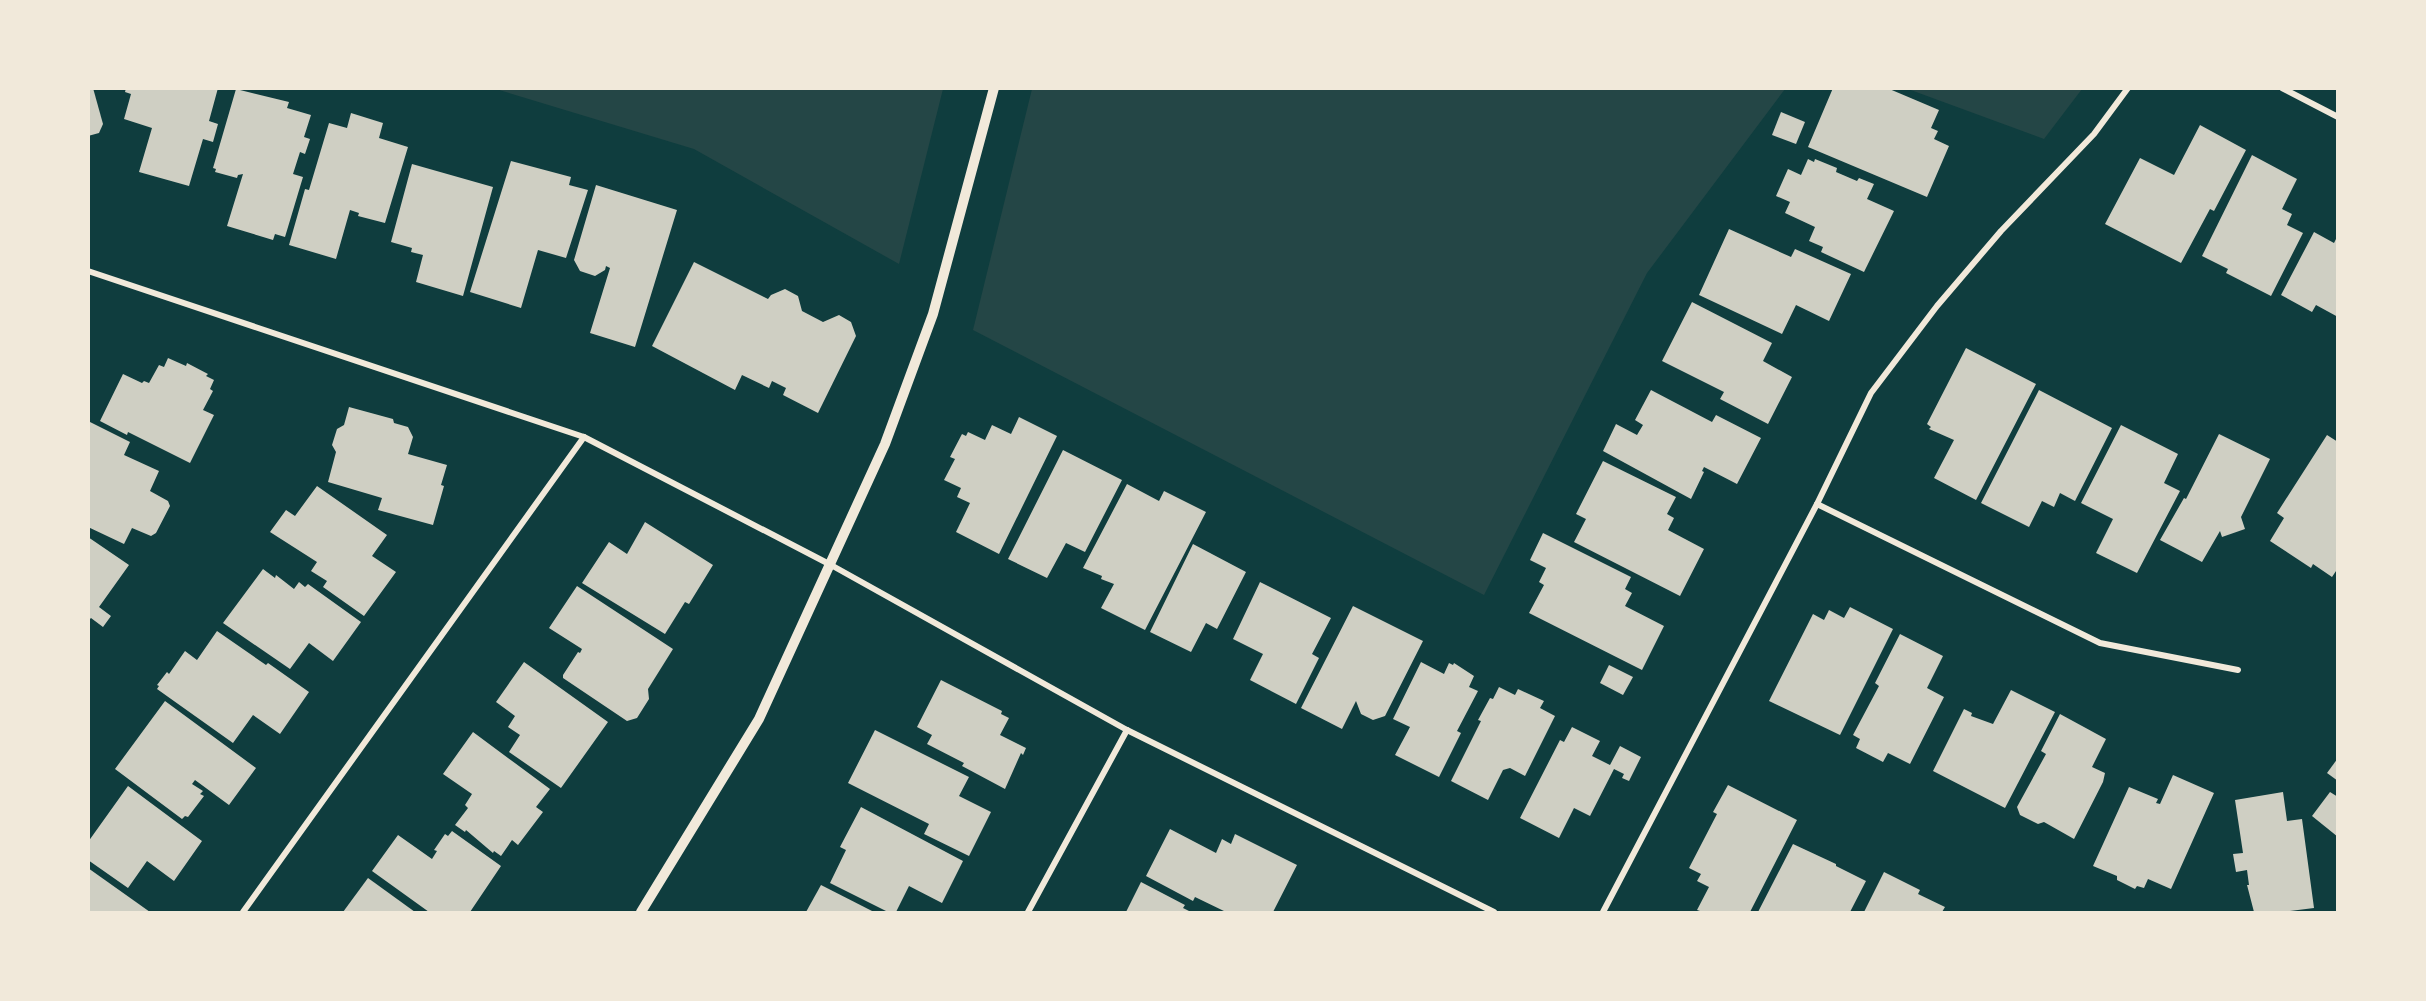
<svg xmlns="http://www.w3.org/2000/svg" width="2426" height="1001" viewBox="0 0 2426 1001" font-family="Signika,sans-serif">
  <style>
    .green { fill: #244646 }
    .building { fill: #cfcfc3 }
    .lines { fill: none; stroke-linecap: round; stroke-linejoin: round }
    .minor { stroke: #f1e9da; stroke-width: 6 }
    .tertiary { stroke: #f1e9da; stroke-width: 10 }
  </style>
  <rect width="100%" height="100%" fill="#0f3d3e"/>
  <!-- green -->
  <g class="green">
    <path d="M496,89h447l-44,175 -205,-115z"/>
    <path d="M1032,89v-1l753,1 -138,184 -163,322 -511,-265z"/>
    <path d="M1908,89l174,-1v1l-38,50z"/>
  </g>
  <!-- building -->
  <g class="building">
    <path d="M88,88h5l10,36 -4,9 -11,3z"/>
    <path d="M126,88h92l-9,33 9,3 -5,18 -10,-3 -14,47 -50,-14 13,-44 -28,-9 7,-25 -6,-2z"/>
    <path d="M1833,88h54l52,22 -8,18 7,3 -4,8 15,7 -22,51 -119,-50z"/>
    <path d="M236,89l53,13 -2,6 24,7 -7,22 6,2 -5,15 -5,-2 -7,22 10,3 -18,60 -10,-3 -2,6 -46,-14 16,-52 -5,1 -1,3 -22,-6 1,-3 -3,-1z"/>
    <path d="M1781,112l24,10 -9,22 -24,-9z"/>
    <path d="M351,113l32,10 -4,15 29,9 -23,76 -27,-7 1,-3 -9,-3 -14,49 -47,-14 16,-56 4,1 20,-67 18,5z"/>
    <path d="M2200,125l46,25 -32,61 -4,-2 -29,54 -76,-39 35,-66 34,17z"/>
    <path d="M2252,155l45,24 -15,30 10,5 -5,11 16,8 -32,63 -45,-23 2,-4 -26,-13z"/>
    <path d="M1808,159l6,3 1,-3 22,9 -1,4 21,9 2,-3 15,6 -7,15 27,12 -30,61 -43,-20 2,-5 -14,-6 6,-14 -30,-14 5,-11 -14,-6 12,-27 13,6z"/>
    <path d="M511,161l60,16 -2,8 19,5 -22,68 -28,-8 -17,58 -51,-16z"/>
    <path d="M412,164l81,23 -30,109 -47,-14 7,-27 -12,-3 1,-4 -21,-6z"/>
    <path d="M596,185l81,25 -42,137 -45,-14 20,-65 -4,-2 -1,4 -10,6 -15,-5 -6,-11z"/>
    <path d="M1729,229l62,28 4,-8 56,25 -22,47 -33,-16 -14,29 -83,-39z"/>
    <path d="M2314,232l20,11 4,-8v82l-22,-12 -4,7 -31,-17z"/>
    <path d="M694,262l74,37 3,-4 14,-6 13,7 4,15 21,11 16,-7 12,7 5,14 -38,77 -35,-18 3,-7 -14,-7 -3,7 -27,-13 -7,15 -83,-44z"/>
    <path d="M1692,302l80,41 -9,18 29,16 -24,47 -48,-25 4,-7 -62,-31z"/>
    <path d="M1966,348l70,36 -60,116 -42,-22 20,-38 -25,-11 2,-2 -4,-3z"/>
    <path d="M168,358l18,8 1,-3 21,11 -2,2 8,4 -4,9 3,2 -10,19 11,5 -24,48 -62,-31 -1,3 -27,-14 23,-47 19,9 2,-2 5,2 10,-18 5,2z"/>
    <path d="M1651,390l61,32 4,-7 45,23 -24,46 -33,-17 -2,4 2,1 -13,27 -88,-48 13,-27 21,11 6,-10 -8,-5z"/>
    <path d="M2039,390l73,38 -37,73 -15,-8 -6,14 -12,-6 -13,26 -48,-24z"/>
    <path d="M349,407l44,12 1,4 14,4 5,10 -5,17 39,11 -6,20 3,1 -11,39 -55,-15 4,-12 -54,-16 8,-30 -4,-7 5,-16 7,-4z"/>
    <path d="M1019,417l38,19 -58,118 -43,-22 14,-29 -13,-6 4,-9 -17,-8 11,-21 -5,-2 12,-23 4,2 2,-4 17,8 7,-15 19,9z"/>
    <path d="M88,421l42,21 -6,13 35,16 -9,20 18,10 2,5 -14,27 -5,3 -19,-8 -8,16 -36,-17 2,-36 -2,-1z"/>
    <path d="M2121,425l57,29 -14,29 16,8 -43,82 -41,-20 17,-34 -32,-16z"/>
    <path d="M2219,434l51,25 -29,58 4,12 -23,8 -2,-6 -18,31 -42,-22 24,-42 2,1z"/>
    <path d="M2327,435l11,7v126l-6,9 -19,-13 -2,4 -41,-27 14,-23 -7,-5z"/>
    <path d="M1063,450l59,30 -37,72 -19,-9 -19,35 -39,-19z"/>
    <path d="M1603,461l73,36 -9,17 7,4 -6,12 36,19 -24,47 -106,-54 12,-23 -10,-5z"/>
    <path d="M1127,484l32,17 5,-10 42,21 -61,118 -44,-22 13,-24 -13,-5 1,-3 -19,-8z"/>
    <path d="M317,486l70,49 -15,21 24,16 -32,44 -41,-29 4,-6 -16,-10 6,-9 -47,-30 16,-22 9,6z"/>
    <path d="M645,522l68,43 -24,39 -4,-2 -20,32 -83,-51 27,-41 18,12z"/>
    <path d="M1543,533l88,44 -6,12 7,4 -7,13 39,20 -22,44 -113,-57 15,-28 -5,-3 7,-14 -16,-8z"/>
    <path d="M88,537l41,28 -30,42 12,9 -8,11 -12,-9 -3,3z"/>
    <path d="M1193,544l53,28 -29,57 -11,-6 -15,29 -41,-20z"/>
    <path d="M263,569l12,9 1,-3 18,14 5,-7 6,5 3,-3 53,38 -28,39 -24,-18 -19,26 -67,-46z"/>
    <path d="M1260,582l71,36 -19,36 7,4 -23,46 -46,-24 13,-26 -30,-15z"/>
    <path d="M577,586l96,63 -25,40 1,10 -12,19 -10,3 -64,-43v-3l15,-23 2,1 2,-4 -33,-21z"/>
    <path d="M1353,606l70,35 -38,75 -12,4 -12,-6 -5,-13 -14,28 -41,-21z"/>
    <path d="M1850,607l43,22 -53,106 -71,-34 44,-87 11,6 5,-10 15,8z"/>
    <path d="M217,631l49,34 2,-2 41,29 -29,42 -27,-19 -20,28 -76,-54 2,-3 -2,-1 10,-13 2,2 16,-23 12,9z"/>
    <path d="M1900,634l43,22 -16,32 17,9 -34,67 -22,-11 -5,9 -27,-14 4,-9 -7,-4 26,-49 -4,-3z"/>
    <path d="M524,662l84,60 -47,66 -52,-36 11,-17 -12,-8 7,-11 -19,-14z"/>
    <path d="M1421,662l23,12 5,-11 4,2 1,-2 20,13 -5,11 9,4 -21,40 4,2 -22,44 -44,-22 15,-28 -17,-8z"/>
    <path d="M1609,665l24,12 -10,18 -23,-12z"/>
    <path d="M941,680l61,31 -1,3 8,4 -9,17 26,13 -3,7 -2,-2 -16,36 -43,-23 2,-3 -37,-19 5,-9 -15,-8z"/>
    <path d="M1499,687l16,8 3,-6 26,12 -4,7 15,8 -30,60 -15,-8 -7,2 -15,30 -37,-19 30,-60 -3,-1 12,-22 3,1z"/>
    <path d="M2011,690l44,22 -50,96 -72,-37 31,-62 8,4 -1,3 22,8z"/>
    <path d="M165,701l91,67 -27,37 -34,-25 -3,4 11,7 -3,3 4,2 -16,21 -3,-1 -3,3 -67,-50z"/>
    <path d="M2060,714l46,25 -14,28 13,6 -2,9 -29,57 -30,-17 -6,2 -18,-9 -3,-8 29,-53 -5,-3z"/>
    <path d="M1572,727l28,14 -8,15 18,9 10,-19 21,11 -12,24 -7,-3 2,-4 -10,-5 -24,47 -16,-8 -15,30 -39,-20 40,-78 4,2z"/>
    <path d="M875,730l94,47 -10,19 32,16 -22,44 -45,-22 5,-10 -81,-41z"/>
    <path d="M473,732l77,57 -14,18 7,5 -25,33 -6,-5 -11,16 -7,-5 -1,2 -27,-23 -1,2 -10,-7 13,-17 -3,-3 7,-11 -29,-20z"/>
    <path d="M2338,758v23l-11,-8z"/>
    <path d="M2173,775l41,18 -43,96 -23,-10 -4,9 -7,-2 -2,3 -18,-9v-4l-24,-10 36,-79 29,12 -2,4 4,1z"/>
    <path d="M1728,785l69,35 -47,92h-47l-6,-2 12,-23 -12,-6 4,-7 -12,-6 28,-54 -4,-2z"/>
    <path d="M128,786l74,55 -28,40 -27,-20 -19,27 -40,-28v-18z"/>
    <path d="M2283,792l4,29 15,-2 12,89 -32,4h-28l-7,-27h2l-2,-15 -11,2 -3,-18 10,-1 -8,-53z"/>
    <path d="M2330,792l8,5v40l-26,-21z"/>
    <path d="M861,807l102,54 -21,42 -33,-17 -13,26h-8l-58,-29 16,-33 -6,-3 1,-2z"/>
    <path d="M1170,829l46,24 6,-14 9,5 4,-10 62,31 -24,47h-47l-31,-15 -2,4 -47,-25z"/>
    <path d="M452,831l49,35 -31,46h-41l-57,-41 26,-36 34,24 5,-8 -3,-1 11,-16 3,2z"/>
    <path d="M1793,844l43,20v2l30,15 -16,31h-92z"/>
    <path d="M88,868l62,44h-62z"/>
    <path d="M1884,872l36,18 -2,4 27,13 -3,5h-78z"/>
    <path d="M368,878l47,34h-72z"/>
    <path d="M1141,882l44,23 -2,3 8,4h-65z"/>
    <path d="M821,885l53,27h-68z"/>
  </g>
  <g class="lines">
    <!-- minor -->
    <g class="minor">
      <path d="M2282,88l56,29"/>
      <path d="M88,271l496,166 247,128 296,165 367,182"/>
      <path d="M1817,504l283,139 138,27"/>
      <path d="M243,912l341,-475"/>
      <path d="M1028,912l99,-182"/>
      <path d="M1603,912l214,-408 54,-111 66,-87 64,-75 93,-97 34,-46"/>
    </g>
    <!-- tertiary -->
    <path class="tertiary" d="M641,912l118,-193 126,-275 48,-130 61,-226"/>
  </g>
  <!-- border -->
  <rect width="2426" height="1001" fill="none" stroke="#f1e9da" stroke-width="180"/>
</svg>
